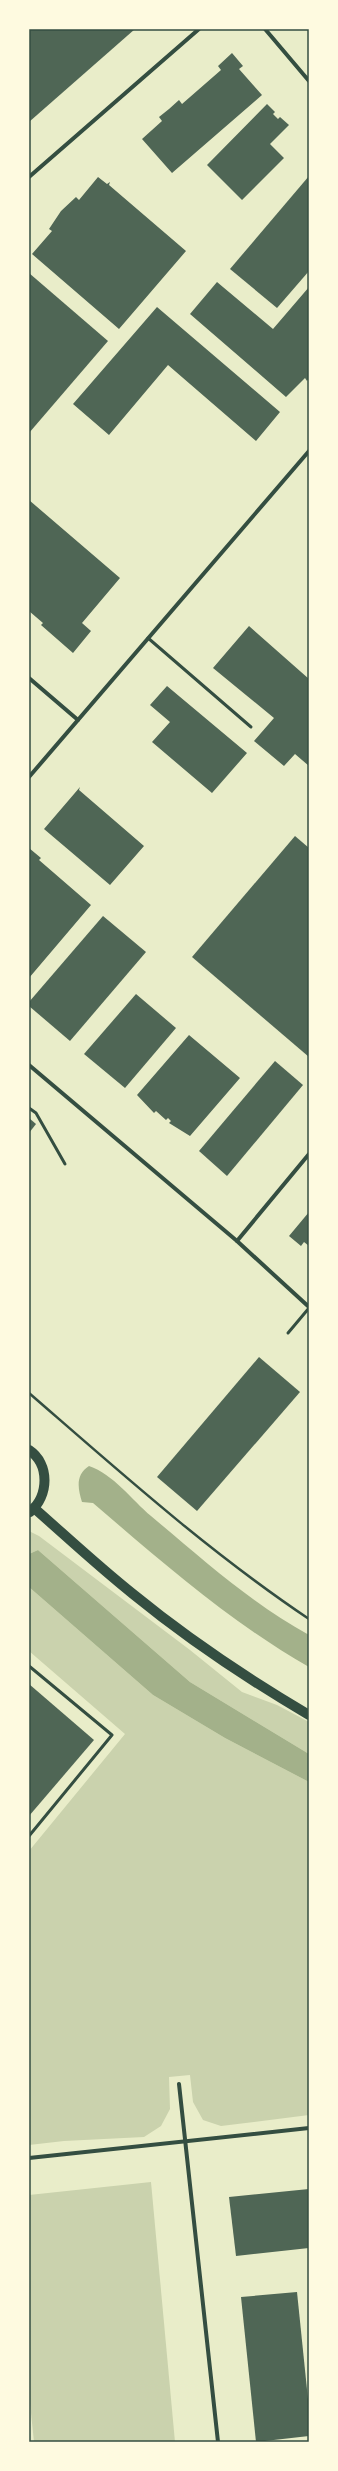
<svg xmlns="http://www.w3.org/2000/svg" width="338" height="2471" viewBox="0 0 338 2471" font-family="Merriweather,serif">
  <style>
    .green { fill: #cad2ad }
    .water { fill: #a3b18a }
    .building { fill: #4f6655 }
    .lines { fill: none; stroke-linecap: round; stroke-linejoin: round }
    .path { stroke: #344e41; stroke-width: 2.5 }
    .service { stroke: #344e41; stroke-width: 3 }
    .minor { stroke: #344e41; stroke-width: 4 }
    .primary { stroke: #344e41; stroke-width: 10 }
    .neatline { fill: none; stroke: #344e41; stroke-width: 1.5 }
  </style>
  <rect width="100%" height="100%" fill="#e9edc9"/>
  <!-- green -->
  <g class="green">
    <path d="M29,1531l10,5 151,114 52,42 35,13 32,17v32l-119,-72 -152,-132 -9,4z"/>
    <path d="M29,1587l124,108 72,43 84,44v333l-88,11 -18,-6 -10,-18 -3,-27 -21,2 1,32 -9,17 -17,11 -80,4 -35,4v-294l96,-117 -96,-83z"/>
    <path d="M151,2182l24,260h-141l-5,-48v-199z"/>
  </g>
  <!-- water -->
  <g class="water">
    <path d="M89,1466c24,8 43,34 62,50 50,42 100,87 158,119v32c-79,-45 -147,-105 -216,-164l-11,-1c-4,-13 -7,-27 7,-36z"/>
    <path d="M38,1550l152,132 119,72v28l-84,-44 -72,-43 -124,-108v-33z"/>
  </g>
  <!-- building -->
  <g class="building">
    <path d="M29,29h106l-106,93z"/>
    <path d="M232,53l11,13 -4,3 23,26 -90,78 -30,-34 20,-18 -3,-4 10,-8 10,-9 3,4 39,-34 -3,-4z"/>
    <path d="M267,104l8,8 -2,2 5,5 2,-2 9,8 -19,19 14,14 -42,42 -35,-35z"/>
    <path d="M309,176v95l-32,37 -47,-39z"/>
    <path d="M98,177l9,7 3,-2 -1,3 77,66 -67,78 -87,-75 20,-23 -3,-2 12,-18 15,-14 3,3z"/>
    <path d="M29,273l79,68 -79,92z"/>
    <path d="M217,282l56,47 36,-42v91l-2,3 -2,-3 -19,19 -96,-83z"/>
    <path d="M157,307l123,105 -24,29 -88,-76 -59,70 -36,-31z"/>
    <path d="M29,500l91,78 -38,45 9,8 -18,22 -32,-28 2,-2 -14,-12z"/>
    <path d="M249,626l60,53v87l-14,-12 -11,12 -30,-25 20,-23 -61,-50z"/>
    <path d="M167,686l80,67 -35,40 -60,-51 18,-20 -20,-17z"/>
    <path d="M80,787l-1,3 65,56 -34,39 -66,-56z"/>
    <path d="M295,836l14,12v209l-117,-100z"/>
    <path d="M29,848l12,10 -2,2 52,45 -62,73z"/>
    <path d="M103,916l43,36 -76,89 -41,-35v-4z"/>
    <path d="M136,994l40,34 -51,60 -41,-34z"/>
    <path d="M189,1035l51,43 -50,58 -21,-13 2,-2 -3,-3 -2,2 -10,-9 -2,2 -17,-18z"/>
    <path d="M275,1061l28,24 -76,91 -28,-25z"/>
    <path d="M29,1118l7,6 -7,9z"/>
    <path d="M309,1212v34l-5,-4 -3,4 -12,-10z"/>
    <path d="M259,1357l41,35 -103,119 -40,-34z"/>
    <path d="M29,1684l65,56 -65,76z"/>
    <path d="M309,2189v59l-73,8 -7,-59z"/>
    <path d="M297,2292l12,117v27l-53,6 -15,-145z"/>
  </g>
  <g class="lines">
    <!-- path -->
    <path class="path" d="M29,1393c91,79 180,159 280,226"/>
    <!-- service -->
    <g class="service">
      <path d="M148,638l103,89"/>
      <path d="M29,1108l7,5 29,51"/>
      <path d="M288,1333l21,-25"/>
      <path d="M29,1666l83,69 -83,101"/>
    </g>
    <!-- minor -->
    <g class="minor">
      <path d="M265,29l44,52"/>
      <path d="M29,177l170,-148"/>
      <path d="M29,678l49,42"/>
      <path d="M29,777l280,-326"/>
      <path d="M29,1065l208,176 72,66"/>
      <path d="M237,1241l72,-87"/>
      <path d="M179,2084l39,358"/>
      <path d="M29,2158l280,-30"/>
    </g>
    <!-- primary -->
    <g class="primary">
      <path d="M29,1450c21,14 20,46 1,62"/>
      <path d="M34,1508c33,29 65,59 99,86 55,45 115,85 176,121"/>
    </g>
  </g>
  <!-- border -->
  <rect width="338" height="2471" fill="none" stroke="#fefae0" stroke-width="60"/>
  <rect x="30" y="30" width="278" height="2411" class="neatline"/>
</svg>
